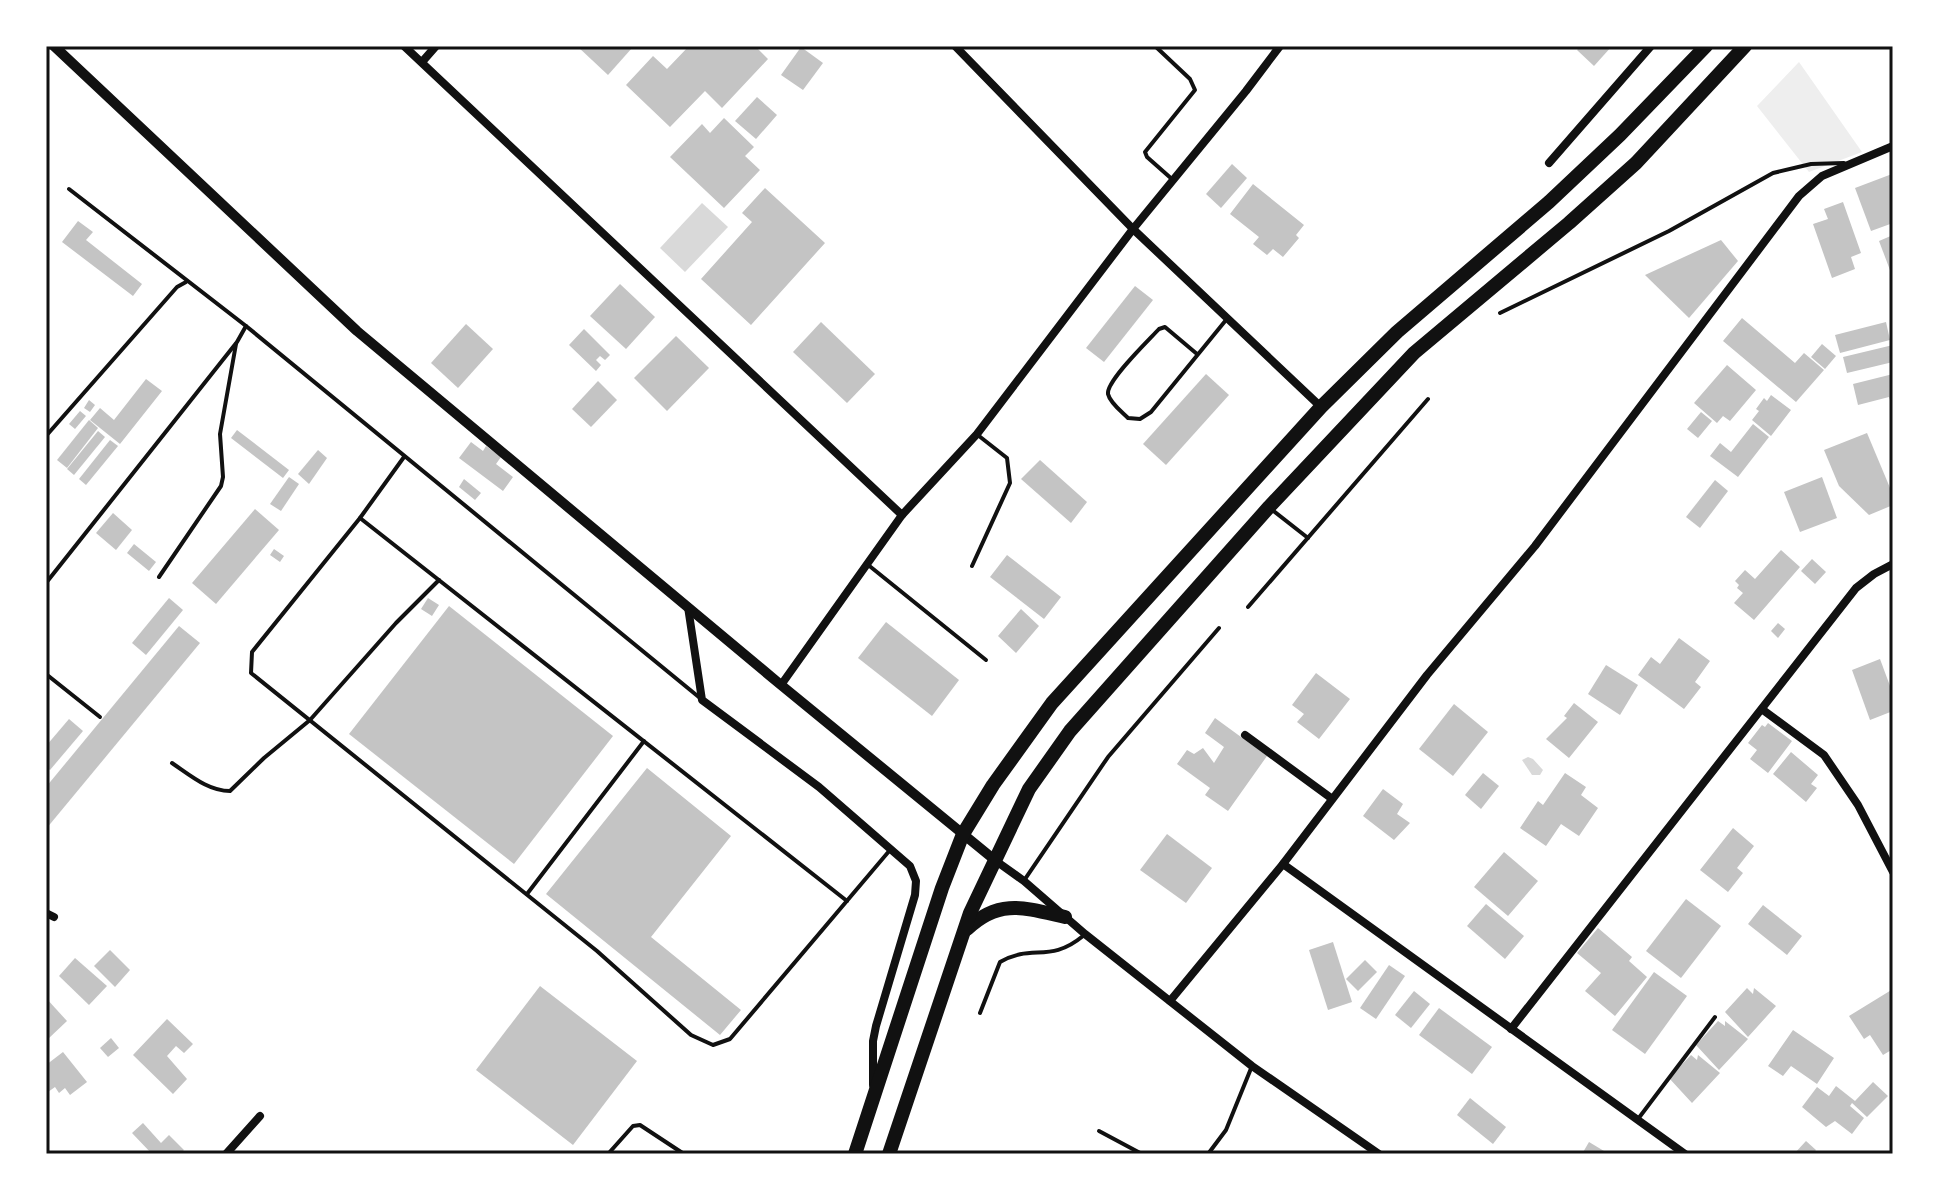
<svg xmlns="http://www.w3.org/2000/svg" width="1939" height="1200" viewBox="0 0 1939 1200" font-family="'Source Sans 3',sans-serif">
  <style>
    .green { fill: #eee }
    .water { fill: #d9d9d9 }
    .building { fill: #c4c4c4 }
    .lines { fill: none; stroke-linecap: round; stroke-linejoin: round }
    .service { stroke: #111; stroke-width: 4 }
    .minor { stroke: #111; stroke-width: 8 }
    .tertiary { stroke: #111; stroke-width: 10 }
    .primary { stroke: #111; stroke-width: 14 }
    .neatline { fill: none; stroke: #111; stroke-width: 3 }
  </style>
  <rect width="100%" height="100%" fill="#fff"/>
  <!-- green -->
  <path class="green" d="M1799,62l63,90 -53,20 -52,-66z"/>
  <!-- water -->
  <g class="water">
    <path d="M702,203l26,24 -43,45 -25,-24z"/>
    <path d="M1528,757l5,2 10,11 -3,5h-8l-10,-15z"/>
  </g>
  <!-- building -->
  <g class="building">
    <path d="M577,46h53l2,2 -24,27z"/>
    <path d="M689,46h69l-1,2 11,11 -46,49 -17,-17 -35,36 -44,-42 27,-29 14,13z"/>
    <path d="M1581,46h31l-18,20 -17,-16z"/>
    <path d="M801,47l22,16 -20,27 -22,-15z"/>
    <path d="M757,97l20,18 -21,24 -21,-18z"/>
    <path d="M724,118l30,29 -9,9 15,14 -36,38 -54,-51 32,-33 8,9z"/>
    <path d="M1232,164l15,14 -26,30 -15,-14z"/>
    <path d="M1892,174l1,49 -22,8 -16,-43z"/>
    <path d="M1253,184l51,41 -8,10 3,3 -16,19 -10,-8 -6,6 -14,-11 6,-7 -29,-23z"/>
    <path d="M765,188l60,55 -74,82 -50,-46 51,-57 -10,-9z"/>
    <path d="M1843,202l18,51 -10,4 4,12 -23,9 -19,-54 15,-5 -4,-10z"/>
    <path d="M78,221l15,11 -7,8 56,44 -9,12 -71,-54z"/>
    <path d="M1893,235v43l-14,-37z"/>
    <path d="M1721,240l17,21 -49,57 -44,-43z"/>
    <path d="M620,284l35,33 -29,32 -36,-33z"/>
    <path d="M1135,286l18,14 -49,62 -18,-14z"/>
    <path d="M1742,318l53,45 9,-10 20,17 -28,32 -73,-61z"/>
    <path d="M821,322l54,52 -28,29 -54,-51z"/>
    <path d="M1886,322l4,18 -50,13 -5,-18z"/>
    <path d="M466,324l27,25 -35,39 -27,-25z"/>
    <path d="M584,329l26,26 -5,5 -5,-4 -4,4 5,5 -5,6 -27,-26z"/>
    <path d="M676,336l33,32 -42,43 -33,-33z"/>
    <path d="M1822,344l14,12 -11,13 -14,-12z"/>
    <path d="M1893,345v17l-46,11 -4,-16z"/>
    <path d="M1727,365l29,25 -26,31 -7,-5 -6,7 -23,-20z"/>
    <path d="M1206,374l23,21 -63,70 -23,-21z"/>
    <path d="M1893,374v34l-4,-11 -31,8 -5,-21z"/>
    <path d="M146,379l16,12 -42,53 -30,-24 10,-12 14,12z"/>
    <path d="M598,381l19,19 -26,27 -19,-18z"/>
    <path d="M1771,395l20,15 -20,26 -19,-16 7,-9 -3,-2 8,-11 3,3z"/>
    <path d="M89,400l6,5 -5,7 -6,-4z"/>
    <path d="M80,411l6,5 -11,13 -6,-5z"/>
    <path d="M1701,412l11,9 -14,17 -11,-9z"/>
    <path d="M89,420l9,8 -31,40 -10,-8z"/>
    <path d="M1753,424l16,13 -31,40 -28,-21 10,-13 11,9z"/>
    <path d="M237,430l52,40 -6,8 -52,-40z"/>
    <path d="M98,431l7,6 -31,38 -7,-6z"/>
    <path d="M1867,433l26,62v10l-24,10 -30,-29 -15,-36z"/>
    <path d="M110,440l8,6 -32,39 -7,-6z"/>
    <path d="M471,442l12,9 3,-5 15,11 -5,7 17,13 -10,14 -44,-33z"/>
    <path d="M318,450l9,8 -18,26 -11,-10z"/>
    <path d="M1040,460l47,42 -16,21 -50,-44z"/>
    <path d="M289,477l10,7 -18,27 -11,-7z"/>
    <path d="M1822,477l15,41 -37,14 -16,-40z"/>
    <path d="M464,479l17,14 -6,7 -16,-13z"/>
    <path d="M1715,480l13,11 -28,37 -14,-11z"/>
    <path d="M255,509l24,21 -63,74 -24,-21z"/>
    <path d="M113,513l19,17 -16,20 -20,-17z"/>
    <path d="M134,544l22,18 -7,9 -22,-18z"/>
    <path d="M274,549l10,7 -4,6 -10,-7z"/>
    <path d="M1781,550l19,17 -46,53 -20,-17 9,-10 -6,-5 2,-3 -4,-4 10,-11 10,9z"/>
    <path d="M1007,555l54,42 -17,22 -54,-42z"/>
    <path d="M1812,559l14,13 -11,12 -14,-13z"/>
    <path d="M169,598l14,12 -37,45 -14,-12z"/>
    <path d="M428,598l11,7 -7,11 -11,-7z"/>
    <path d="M449,606l164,130 -99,128 -165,-130z"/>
    <path d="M1021,609l18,17 -23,27 -18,-17z"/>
    <path d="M886,622l73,58 -27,36 -74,-58z"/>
    <path d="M1778,623l7,6 -7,9 -7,-7z"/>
    <path d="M179,626l21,17 -154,186v-42z"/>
    <path d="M1679,638l31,23 -15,21 6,5 -17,22 -46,-34 13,-18 9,7z"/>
    <path d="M1880,659l13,35v17l-23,9 -18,-50z"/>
    <path d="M1606,665l32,20 -18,30 -32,-21z"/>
    <path d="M1316,673l34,26 -31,40 -22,-17 7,-8 -12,-9z"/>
    <path d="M1574,703l24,19 -29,36 -23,-19 21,-21 -3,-2z"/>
    <path d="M1454,704l34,28 -35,44 -34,-27z"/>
    <path d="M1215,718l52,38 -39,55 -23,-16 5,-7 -33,-24 10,-14 7,4 9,-6 11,15 10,-16 -19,-14z"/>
    <path d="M69,719l14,12 -33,39 -4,-3v-21z"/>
    <path d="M1768,723l24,18 -24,32 -18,-14 7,-9 -9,-7 14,-18 3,2z"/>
    <path d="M1791,752l27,23 -7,9 6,4 -11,14 -33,-28z"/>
    <path d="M647,768l84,68 -80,101 90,73 -21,25 -174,-141z"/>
    <path d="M1483,773l16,13 -18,23 -16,-14z"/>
    <path d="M1565,773l21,14 -5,8 17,13 -19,28 -18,-12 -15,22 -26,-18 18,-27 5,4z"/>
    <path d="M1383,789l20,15 -6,10 13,9 -16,17 -31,-24z"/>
    <path d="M1733,828l21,18 -17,22 6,5 -15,19 -28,-22z"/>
    <path d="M1167,834l45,34 -26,35 -46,-33z"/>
    <path d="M1504,852l34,29 -30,35 -34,-29z"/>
    <path d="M1686,899l35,27 -40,52 -35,-27z"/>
    <path d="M1486,904l38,32 -19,23 -38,-33z"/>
    <path d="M1763,905l39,31 -15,19 -39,-31z"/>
    <path d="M1598,928l34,29 -3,4 18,16 -32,39 -30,-25 16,-18 -24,-20z"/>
    <path d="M1333,942l19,60 -24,8 -19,-60z"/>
    <path d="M110,950l20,20 -15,17 -21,-21z"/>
    <path d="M75,958l32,28 -18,19 -30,-29z"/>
    <path d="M1365,960l12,12 -19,19 -12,-12z"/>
    <path d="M1389,965l16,11 -29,43 -16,-11z"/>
    <path d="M1654,972l33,24 -42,58 -33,-24z"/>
    <path d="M540,986l97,75 -64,84 -97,-75z"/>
    <path d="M1747,988l6,6 1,-6 22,18 -28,31 -23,-25z"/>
    <path d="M1893,989v60l-10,6 -13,-20 -6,4 -15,-23z"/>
    <path d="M1414,991l16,13 -19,24 -16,-13z"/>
    <path d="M46,998l21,23 -19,18 -2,-2z"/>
    <path d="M1439,1008l53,39 -20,27 -53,-39z"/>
    <path d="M167,1019l26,25 -9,9 -8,-7 -9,10 20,23 -14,15 -40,-39z"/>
    <path d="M1718,1021l7,5v-5l23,18 -29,31 -23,-25z"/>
    <path d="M1793,1030l41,28 -17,26 -26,-18 -8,10 -15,-10z"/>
    <path d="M111,1038l8,10 -11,9 -8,-9z"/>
    <path d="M63,1052l24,30 -17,13 -5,-7 -6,5 -4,-6 -7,5 -2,-2v-25z"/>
    <path d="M1691,1055l6,5 1,-5 22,18 -28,30 -23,-25z"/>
    <path d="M1873,1082l15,14 -21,21 -15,-14 -2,3 14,12 -12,16 -17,-13 -9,6 -24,-20 15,-20 12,9 7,-10 19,15z"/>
    <path d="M1470,1098l36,29 -13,17 -36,-29z"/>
    <path d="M143,1123l18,20 8,-8 15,15 -4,4h-28l-20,-21z"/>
    <path d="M1806,1141l10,9 -3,4h-19z"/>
    <path d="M1589,1142l20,12h-27z"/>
  </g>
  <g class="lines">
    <!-- service -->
    <g class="service">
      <path d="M1155,46l35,33 5,11 -50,62 2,5 26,23"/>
      <path d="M69,189l177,137 454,372"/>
      <path d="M1500,313l169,-82 104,-58 38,-9 33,-1"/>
      <path d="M1197,354l-32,-27 -6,2c-10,11 -53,52 -51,65 2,9 14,18 20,24l12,1 11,-7 75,-92"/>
      <path d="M46,436l131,-149 9,-5"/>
      <path d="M404,457l-44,61 -108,134 -1,21 346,278 94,84 22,10 17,-6 160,-189"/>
      <path d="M1271,509l37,29"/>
      <path d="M360,518l487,383"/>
      <path d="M867,564l119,96"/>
      <path d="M972,566l38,-83 -3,-25 -28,-22"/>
      <path d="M159,577l62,-91 2,-9 -3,-43 16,-90"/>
      <path d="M46,583l191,-241 9,-16"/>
      <path d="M1248,607l180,-208"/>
      <path d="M46,674l54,43"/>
      <path d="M172,763c18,12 36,28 58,28l34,-33 46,-38 86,-97 43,-43"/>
      <path d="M1025,879l83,-122 111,-129"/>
      <path d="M527,894l117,-153"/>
      <path d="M980,1013l20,-51c33,-19 49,2 83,-26"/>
      <path d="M1638,1119l77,-102"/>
      <path d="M1099,1131l43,23"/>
      <path d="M608,1154l25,-28 7,-1 44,29"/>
      <path d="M1208,1154l18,-24 26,-64"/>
    </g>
    <!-- minor -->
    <g class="minor">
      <path d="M404,46l498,469"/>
      <path d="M955,46l178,183 188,178"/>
      <path d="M422,62l14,-16"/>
      <path d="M1549,163l102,-117"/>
      <path d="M688,607l14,93 117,87 91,79 6,15 -1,14 -39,131 -3,15v44"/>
      <path d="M781,685l121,-170 75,-81 156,-205 113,-138 34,-45"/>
      <path d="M1763,710l61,45 34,50 35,67"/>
      <path d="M1245,735l86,63"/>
      <path d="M996,861l28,20 61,53 167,132 127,88"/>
      <path d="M1283,864l402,290"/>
      <path d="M46,913l8,4"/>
      <path d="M1170,1001l113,-137 144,-189 108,-129 264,-350 23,-20 71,-30"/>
      <path d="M1511,1029l345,-441 18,-14 19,-10"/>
      <path d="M226,1154l34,-38"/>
    </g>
    <!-- tertiary -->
    <path class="tertiary" d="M54,46l303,285 424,354 215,176"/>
    <!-- primary -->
    <g class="primary">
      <path d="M967,929c32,-31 59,-21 98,-12"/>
      <path d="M855,1154l87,-266 21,-54 30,-49 59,-82 269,-296 76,-75 152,-130 71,-67 86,-89"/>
      <path d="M889,1154l81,-241 59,-124 41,-58 199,-224 145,-154 155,-130 67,-60 109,-117"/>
    </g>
  </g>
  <!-- border -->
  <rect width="1939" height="1200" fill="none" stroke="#ffffff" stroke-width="96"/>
  <rect x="48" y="48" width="1843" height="1104" class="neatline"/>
</svg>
